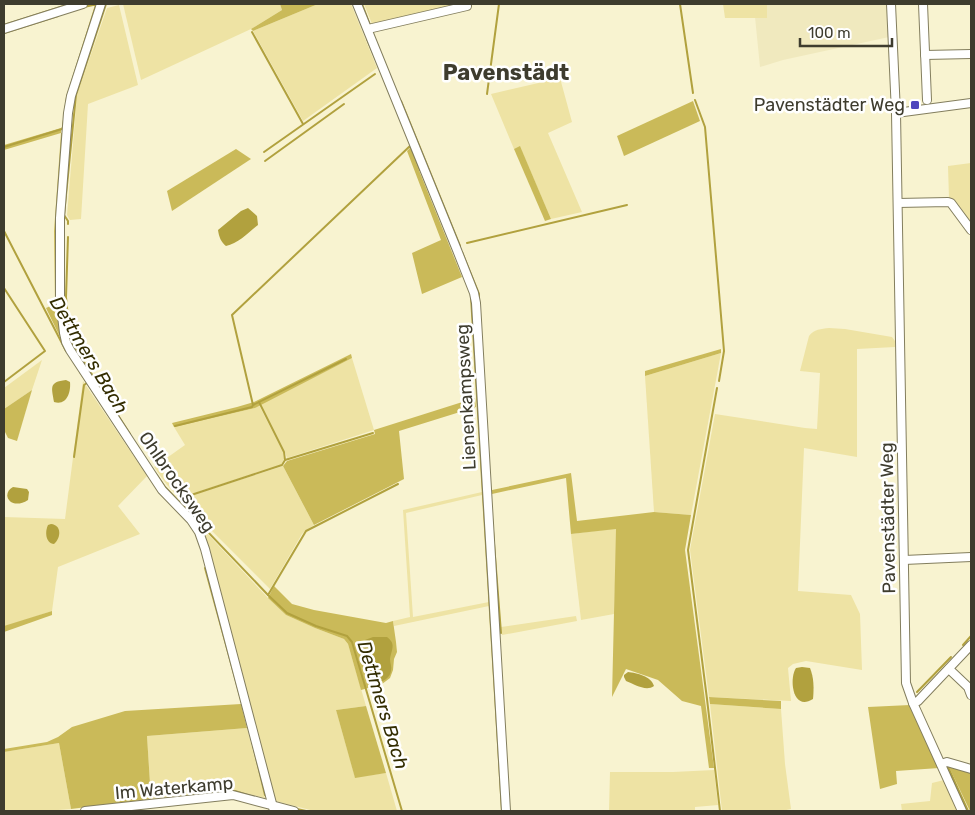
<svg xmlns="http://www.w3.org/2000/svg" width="975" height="815" viewBox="0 0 975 815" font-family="Rubik,sans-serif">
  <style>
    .built { fill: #f0e9be }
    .green { fill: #eee3a4 }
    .forest { fill: #caba59 }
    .water { fill: #b1a13e }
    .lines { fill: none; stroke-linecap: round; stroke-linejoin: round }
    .stream { stroke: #b1a13e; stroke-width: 2 }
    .minor-casing { stroke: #837e5e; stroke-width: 10 }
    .minor { stroke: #fff; stroke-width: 8 }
    .poi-dot { fill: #4e46bd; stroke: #fff; stroke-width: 2 }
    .labels { text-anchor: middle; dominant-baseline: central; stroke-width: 5; stroke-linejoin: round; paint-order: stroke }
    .poi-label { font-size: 18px; fill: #3e3c2e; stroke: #fff; text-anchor: end }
    .street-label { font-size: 18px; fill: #3e3c2e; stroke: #fff }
    .water-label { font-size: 19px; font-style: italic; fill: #332d01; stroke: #fff }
    .district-label { font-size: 22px; font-weight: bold; fill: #3e3c2e; stroke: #fff }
  </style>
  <rect width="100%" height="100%" fill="#f8f3d0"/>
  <!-- built -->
  <path class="built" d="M767,4h121l1,33 -106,23 -23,7 -5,-50 12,1z"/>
  <!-- green -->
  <g class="green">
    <path d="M123,4h157l2,6 -31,19 -110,51z"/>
    <path d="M318,4h33l26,64 -74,53 -50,-90z"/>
    <path d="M364,4h95l-87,20z"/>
    <path d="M723,4h44v14h-42z"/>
    <path d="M119,5l19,80 -50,19 -7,115 -11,1 -3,-5 10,-120 30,-87z"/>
    <path d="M560,78l12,44 -24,11 34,79 -31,7 -31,-72 -6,2 -23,-55z"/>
    <path d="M971,163v65l-22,-29 -1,-33z"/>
    <path d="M829,328l16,1 47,8 3,4v6l-38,2v108l-53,-9 -6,143 53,4 9,19 2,56 -56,-9 -13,3 -5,4 3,33 -82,-4 -19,-147 25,-136 90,14 12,1 3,-56 -20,-2 9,-35c5,-7 12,-7 20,-8z"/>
    <path d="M721,353l-30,162 -37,-3 -9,-136z"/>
    <path d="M352,358l22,72 -87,28 -2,-6 -24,-48z"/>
    <path d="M42,360l-10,30 -28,19v-21z"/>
    <path d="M83,381l64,95 -29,30 22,28 -82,33 -6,44 -48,16v-110l61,2z"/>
    <path d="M259,405l24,47 1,7 -3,6 -96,31 -4,3 -14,-14 -13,-18 31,-22 -11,-18 81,-19z"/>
    <path d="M283,466l31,59 -9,6 -3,3 -32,55 -88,-88 4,-4z"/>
    <path d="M482,492v3l-76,18 7,104 76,-15v4l-95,20 -1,-5 17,-4 -7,-107z"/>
    <path d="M617,528l-3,86 -33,6 -10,-86z"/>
    <path d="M203,529l65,69 18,17 29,13 29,11 4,5 18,62 -30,4 19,67 31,-4 11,38h-83l-38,-10 -68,-254 -7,-16z"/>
    <path d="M576,616l1,5 -75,14 -1,-8z"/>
    <path d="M710,704l71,5 4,55 6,45 -9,2h-60z"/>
    <path d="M247,728l18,70 -32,-8 -82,9 -4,-63z"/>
    <path d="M59,743l12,66 -25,2h-42v-59z"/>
    <path d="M714,770l4,35 -23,2v4h-86l1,-39h63z"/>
    <path d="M944,780l14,31h-56l-1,-7 29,-3 2,-18z"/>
  </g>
  <!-- forest -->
  <g class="forest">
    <path d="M280,4h38l-65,27 -2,-2 31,-19z"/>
    <path d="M693,101l7,20 -76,35 -7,-20z"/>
    <path d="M61,128v5h4l-7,84 5,120 -2,2 -15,-31 9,-4 -1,-73 7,-98 -57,17v-5z"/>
    <path d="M520,146l31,73 -6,2 -31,-72z"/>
    <path d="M410,148l52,129 -40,17 -10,-41 29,-13 -34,-89z"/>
    <path d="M236,149l15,10 -79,52 -5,-20z"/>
    <path d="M721,349v4l-76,23v-5z"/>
    <path d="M351,354l1,4 -97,50 -81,19 -2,-4 65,-16 17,-5z"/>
    <path d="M32,390l-15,51 -9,-3 -4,-8v-21z"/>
    <path d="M475,398l1,9 -77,24 5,48 -90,46 -31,-59 4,-5 88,-27 -1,-4z"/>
    <path d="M571,473l6,48 77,-9 37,3 -6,35 29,218h-5l-8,-62 -19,-5 -24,-21 -32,-11 -14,28 4,-168 -45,5 -5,-56 -74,16v-4z"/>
    <path d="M274,586l18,18 22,6 72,13 7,-2 3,21 1,10 -3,7 -1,11 -3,8 -8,6 -21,6 -13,-46 -4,-5 -29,-11 -29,-13 -18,-17z"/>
    <path d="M52,611v4l-48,17v-6z"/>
    <path d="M709,697l72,4v8l-71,-5z"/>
    <path d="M241,704l6,24 -100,8 4,63 -80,10 -12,-66 -55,9v-3l43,-7 11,-5 14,-10 53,-16z"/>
    <path d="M910,705l29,63 -43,3 1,13 -17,5 -12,-82z"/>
    <path d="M366,706l20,67 -31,5 -19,-68z"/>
    <path d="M948,765l23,7v39h-1z"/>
  </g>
  <!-- water -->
  <g class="water">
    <path d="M248,208l9,8 1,9c-9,7 -20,19 -32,21 -5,-4 -7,-9 -8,-16l23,-19z"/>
    <path d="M66,380l4,2c1,10 -3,24 -16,20 -2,-14 -6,-20 12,-22z"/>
    <path d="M13,487l14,2 2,3 -1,8c-17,11 -28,-6 -15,-13z"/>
    <path d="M51,524c11,1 10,14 3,20 -9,-1 -9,-13 -6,-19z"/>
    <path d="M373,637h14c9,7 5,11 3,22 0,4 2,8 1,12 -1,7 -8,11 -15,12 -10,-8 -17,-31 -11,-43z"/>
    <path d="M802,667l8,1c4,10 4,20 3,31 -21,13 -24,-21 -17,-31z"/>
    <path d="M628,672c9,1 23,4 26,14 -8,6 -20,-2 -28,-5l-2,-4v-2z"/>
  </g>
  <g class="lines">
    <!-- stream -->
    <g class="stream">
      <path d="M362,4l8,21"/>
      <path d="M680,4l13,89"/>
      <path d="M4,25l66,-21"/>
      <path d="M252,32l51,92"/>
      <path d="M4,33l54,-17"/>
      <path d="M367,39l12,28"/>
      <path d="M487,94l12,-90"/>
      <path d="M695,100l10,27 19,224 -5,30"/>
      <path d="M401,101l59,145"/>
      <path d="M4,147l58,-18 1,-2 4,-30 29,-92h-3l-9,2"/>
      <path d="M264,152l111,-78"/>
      <path d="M265,161l79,-57"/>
      <path d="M68,224v-3l-4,-6 12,-120 30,-91"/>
      <path d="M4,231l62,120"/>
      <path d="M68,237l-2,60 4,43 60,94"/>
      <path d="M467,243l160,-38"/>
      <path d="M462,252l17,42v8"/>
      <path d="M4,288l41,63 -41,31"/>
      <path d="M471,297l31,514"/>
      <path d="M80,372l70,106"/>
      <path d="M717,388l-29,162 19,149 13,112"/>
      <path d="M253,405l-21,-90 178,-169 10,24"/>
      <path d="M175,426l77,-19 1,-2 93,-46"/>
      <path d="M74,457l10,-72 3,-2"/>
      <path d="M285,460l88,-27"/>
      <path d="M156,474l9,13 103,108 19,18 29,13 31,10 5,6 50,169"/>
      <path d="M180,502l5,-5 97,-32 3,-5 -1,-8 -25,-50"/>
      <path d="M492,518l9,115"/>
      <path d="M205,568l41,150"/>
      <path d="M268,595l38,-64 92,-47"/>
      <path d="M963,645l8,-9"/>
      <path d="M917,692l34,-35"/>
      <path d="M251,737l14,58"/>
      <path d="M948,767l20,44"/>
      <path d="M190,796l45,-5 26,8"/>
      <path d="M297,809l9,2"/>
    </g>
    <defs>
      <g id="minor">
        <path d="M101,4l-30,92 -3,17 -8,105v80l4,35 2,9 4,8 92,140 29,30 8,12 6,17 69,262"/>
        <path d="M357,4l100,246 17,43 2,10 30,508"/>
        <path d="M891,4l5,109 10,570 7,20 49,108"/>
        <path d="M923,4l4,96"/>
        <path d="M4,29l79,-25"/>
        <path d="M368,29l99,-23"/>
        <path d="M925,55l46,-1"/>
        <path d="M896,113l75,-10"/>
        <path d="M898,203l50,-1 3,1 20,27"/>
        <path d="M904,560l67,-3"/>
        <path d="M949,669l19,18 3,8"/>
        <path d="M913,703l5,-2 53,-56"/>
        <path d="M941,764l6,-2 24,7"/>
        <path d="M85,811l148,-16 61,16"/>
      </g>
    </defs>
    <!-- minor casing -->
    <use href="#minor" class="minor-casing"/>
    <!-- minor -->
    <use href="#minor" class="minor"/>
  </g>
  <!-- markers -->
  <rect class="poi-dot" x="910" y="100" width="10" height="10" rx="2.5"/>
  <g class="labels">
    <!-- poi labels -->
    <g class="poi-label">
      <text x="905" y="105">Pavenstädter Weg</text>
    </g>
    <!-- street labels -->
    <g class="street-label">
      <text transform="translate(466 397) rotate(-93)">Lienenkampsweg</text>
      <text transform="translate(177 482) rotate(55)">Ohlbrocksweg</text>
      <text transform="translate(888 518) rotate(-91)">Pavenstädter Weg</text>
      <text transform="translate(174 788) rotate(-5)">Im Waterkamp</text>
    </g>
    <!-- water labels -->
    <g class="water-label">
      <text transform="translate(89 355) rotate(59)">Dettmers Bach</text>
      <text transform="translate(383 705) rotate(73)">Dettmers Bach</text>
    </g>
    <!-- district labels -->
    <g class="district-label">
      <text x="506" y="72">Pavenstädt</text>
    </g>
  </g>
  <!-- border -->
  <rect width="975" height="815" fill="none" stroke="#3e3c2e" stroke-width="10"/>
  <!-- scale -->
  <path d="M800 38v8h92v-8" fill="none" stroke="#3e3c2e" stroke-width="2.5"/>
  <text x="808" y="38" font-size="15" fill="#3e3c2e" stroke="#ffffff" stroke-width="4" paint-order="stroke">100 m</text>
</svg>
